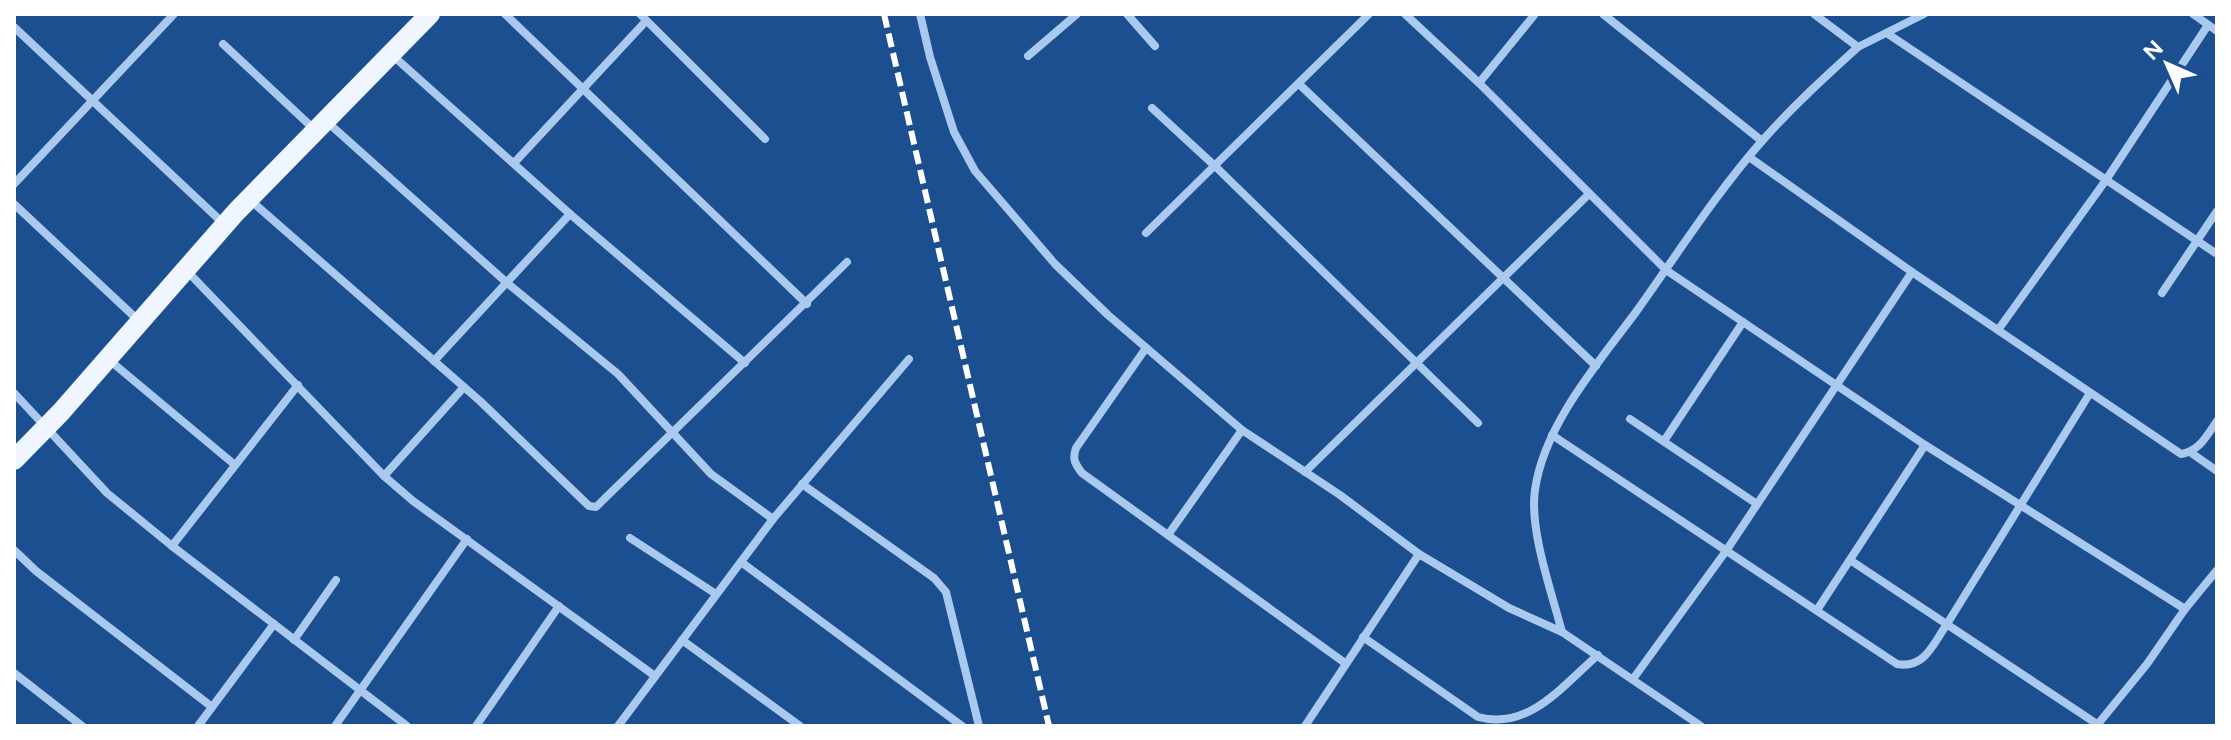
<svg xmlns="http://www.w3.org/2000/svg" width="2231" height="740" viewBox="0 0 2231 740" font-family="Figtree,sans-serif">
  <style>
    .lines { fill: none; stroke-linecap: round; stroke-linejoin: round }
    .minor { stroke: #a9c9ee; stroke-width: 8 }
    .primary { stroke: #f0f6ff; stroke-width: 20 }
    .rail { stroke: #fff; stroke-width: 6; stroke-dasharray: 14 6; stroke-linecap: butt }
  </style>
  <rect width="100%" height="100%" fill="#1b4f8f"/>
  <g class="lines">
    <!-- minor -->
    <g class="minor">
      <path d="M505,14l302,290"/>
      <path d="M640,14l125,125"/>
      <path d="M920,14l10,43 24,75 21,39 80,93 53,51 134,115 98,65 79,59 90,54 53,24 139,94"/>
      <path d="M1127,14l28,32"/>
      <path d="M1405,14l74,69 187,187 259,175 260,164"/>
      <path d="M1603,14l159,127"/>
      <path d="M1814,14l44,33 66,-33"/>
      <path d="M2193,14l24,17"/>
      <path d="M14,27l210,197"/>
      <path d="M1888,34l329,220"/>
      <path d="M223,44l92,86"/>
      <path d="M391,54l179,160 175,149"/>
      <path d="M1028,56l49,-42"/>
      <path d="M1479,83l56,-69"/>
      <path d="M1299,84l297,282"/>
      <path d="M1152,108l64,59 262,256"/>
      <path d="M325,120l181,162 112,92 93,100 62,45"/>
      <path d="M1749,157l163,115 269,182c19,-3 26,-19 36,-33"/>
      <path d="M514,163l132,-142"/>
      <path d="M14,184l160,-170"/>
      <path d="M249,199l231,202 109,105 7,1 251,-245"/>
      <path d="M14,204l125,117"/>
      <path d="M1146,233l223,-219"/>
      <path d="M186,270l198,206 29,25 242,175"/>
      <path d="M2162,293l55,-82"/>
      <path d="M1998,330l108,-150 102,-155"/>
      <path d="M1146,348l-70,100c-4,11 -1,16 6,25l263,190"/>
      <path d="M108,359l127,106"/>
      <path d="M434,361l136,-147"/>
      <path d="M14,393l93,100 65,53 235,180"/>
      <path d="M1630,419l127,85"/>
      <path d="M1552,435l345,229c28,5 36,-20 50,-40l143,-231"/>
      <path d="M1664,441l79,-119"/>
      <path d="M2190,452l27,19"/>
      <path d="M1305,472l284,-278"/>
      <path d="M384,476l80,-89"/>
      <path d="M802,484l132,94 12,14 33,134"/>
      <path d="M1168,535l74,-105"/>
      <path d="M630,538l86,56"/>
      <path d="M172,546l126,-161"/>
      <path d="M14,550l22,21 176,136"/>
      <path d="M1850,560l250,166"/>
      <path d="M741,562l221,164"/>
      <path d="M1817,610l108,-165"/>
      <path d="M1562,632c-10,-39 -33,-102 -27,-142 9,-65 63,-127 101,-178 40,-56 81,-120 126,-171 30,-34 63,-64 96,-94"/>
      <path d="M1363,637l115,80c51,14 85,-32 120,-62"/>
      <path d="M294,640l42,-60"/>
      <path d="M682,640l118,86"/>
      <path d="M14,673l68,53"/>
      <path d="M1633,679l93,-128 186,-279"/>
      <path d="M2098,724l49,-60 38,-55 32,-39"/>
      <path d="M198,726l76,-102"/>
      <path d="M335,726l132,-187"/>
      <path d="M476,726l83,-120"/>
      <path d="M618,726l155,-207 136,-160"/>
      <path d="M1305,726l114,-172"/>
    </g>
    <!-- primary -->
    <path class="primary" d="M14,460l47,-48 175,-200 194,-198"/>
    <!-- rail -->
    <path class="rail" d="M884,14l165,712"/>
  </g>
  <!-- border -->
  <rect width="2231" height="740" fill="none" stroke="#ffffff" stroke-width="32"/>
  <!-- north arrow -->
  <g transform="translate(2167 64) rotate(315)" stroke="#1b4f8f" stroke-width="6" paint-order="stroke">
  <path d="M0-6L14 30L0 20L-14 30Z" fill="#ffffff"/>
  <text y="-12" font-size="22" font-weight="bold" text-anchor="middle" fill="#ffffff">N</text>
  </g>
</svg>
